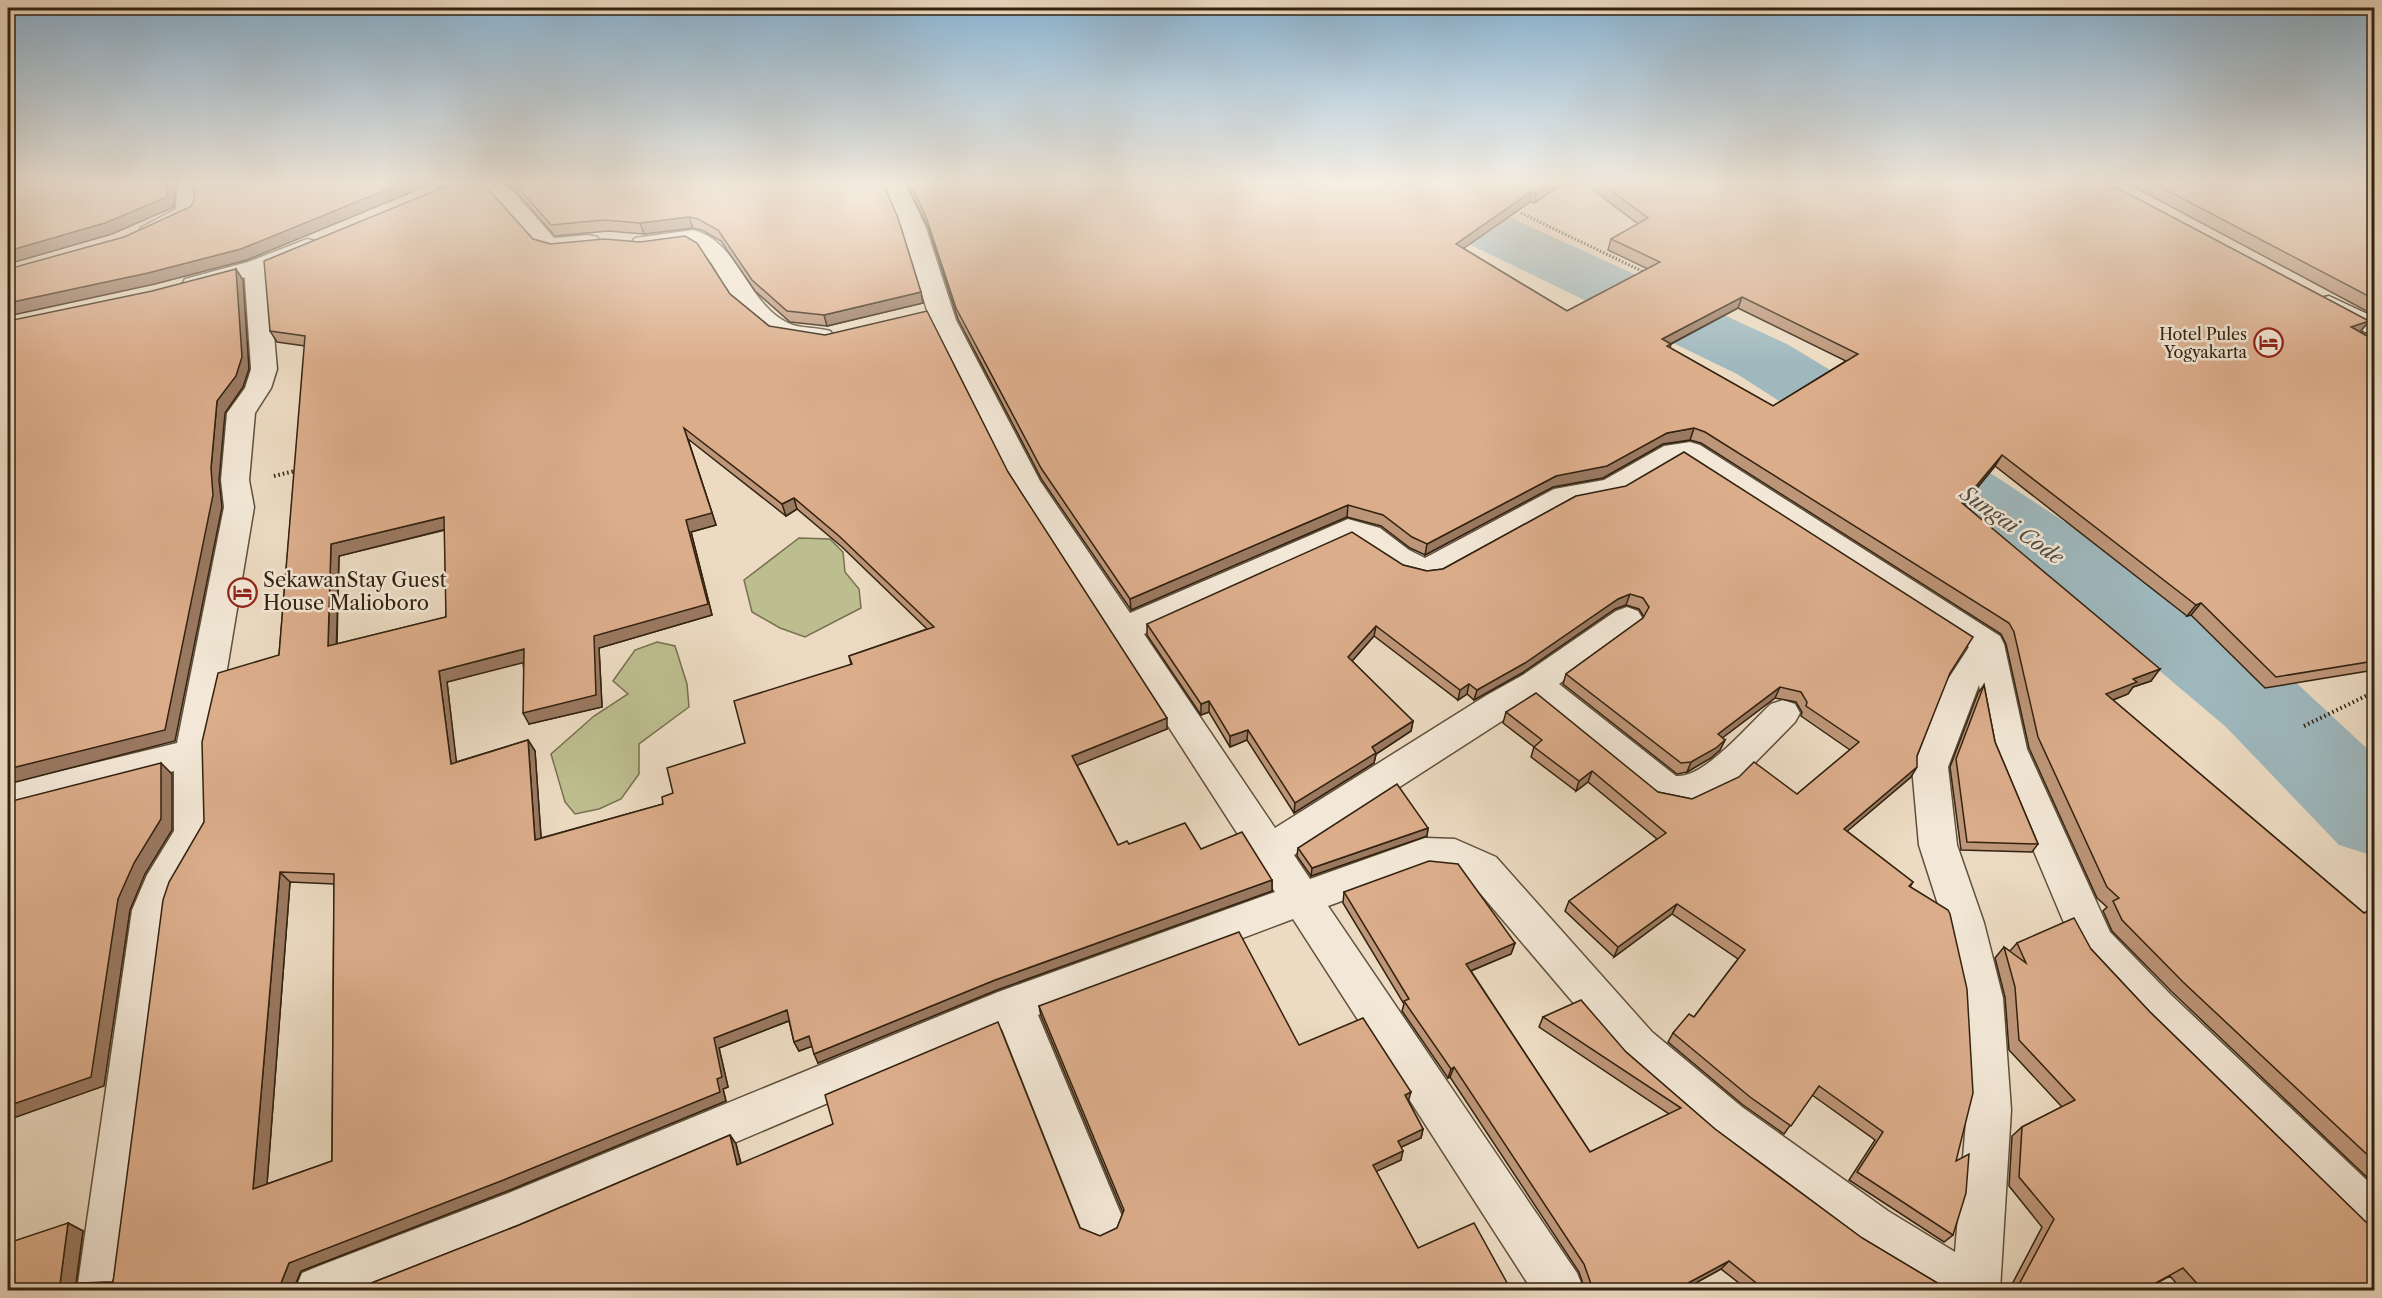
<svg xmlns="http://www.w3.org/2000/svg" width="2382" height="1298" viewBox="0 0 2382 1298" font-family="'Libre Caslon Text',serif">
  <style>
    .green { fill: #bdbe8f; stroke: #78704f; stroke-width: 1.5 }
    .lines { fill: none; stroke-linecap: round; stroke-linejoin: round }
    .river { fill: #9eb8be; fill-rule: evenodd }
    .minor-casing { stroke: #60503c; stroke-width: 3 }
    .tertiary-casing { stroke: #60503c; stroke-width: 3 }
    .secondary-casing { stroke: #32220f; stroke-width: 3 }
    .path-far1 { stroke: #32220f; stroke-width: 3; stroke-dasharray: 1.5 2; stroke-linecap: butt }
    .path { stroke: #32220f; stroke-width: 4; stroke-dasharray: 1.5 3; stroke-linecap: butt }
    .minor { fill: #f3e8d7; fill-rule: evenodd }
    .tertiary { fill: #f3e8d7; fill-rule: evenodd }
    .secondary { fill: #f3e8d7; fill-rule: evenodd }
    .wall { fill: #bd9578; stroke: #32220f; stroke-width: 1.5; fill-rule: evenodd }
    .shaded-wall { fill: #9a7961; stroke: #32220f; stroke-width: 1.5 }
    .building { fill: #dcad8b; stroke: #32220f; stroke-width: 1.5; fill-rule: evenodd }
    .labels { text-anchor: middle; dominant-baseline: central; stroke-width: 5; stroke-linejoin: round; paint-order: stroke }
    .far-poi-label { font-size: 16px; fill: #32220f; stroke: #f3e8d7; text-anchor: end }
    .poi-label { font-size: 20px; fill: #32220f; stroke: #f3e8d7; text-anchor: start }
    .water-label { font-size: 21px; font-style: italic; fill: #524f44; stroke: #f3e8d7 }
  </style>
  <rect width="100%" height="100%" fill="#ecdbc2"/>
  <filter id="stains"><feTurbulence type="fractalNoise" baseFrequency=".00333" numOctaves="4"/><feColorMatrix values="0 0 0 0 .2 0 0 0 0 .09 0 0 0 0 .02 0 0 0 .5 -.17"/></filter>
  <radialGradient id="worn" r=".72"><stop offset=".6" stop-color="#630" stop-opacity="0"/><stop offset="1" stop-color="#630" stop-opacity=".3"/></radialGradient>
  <!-- green -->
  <g class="green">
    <path d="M799,538l31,1 13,13 2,20 14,17 2,19 -56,29 -25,-9 -28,-16 -8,-32z"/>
    <path d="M657,642l18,4 12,38 2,23 -50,37v30l-18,25 -22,10 -24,5 -10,-12 -14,-48 43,-38 34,-22 -15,-13 22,-31z"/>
  </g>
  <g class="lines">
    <!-- river -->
    <path class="river" d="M1353,183h82l352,161 83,50 353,232 67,51 84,78v101l-35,-11 -113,-118 -65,-55 -343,-246 -81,-52 -326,-158 -50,-21z"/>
    <defs>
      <g id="minor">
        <path d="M177,183h22l-1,29 -3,5 -37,20h-16l-4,-5 4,-5 34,-18z"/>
        <path d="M470,183h28l14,7 42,48 35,-3 8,2 4,5 -4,5c-15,4 -46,10 -60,0 -16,-11 -25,-33 -40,-46 -8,-8 -21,-9 -27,-18z"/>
        <path d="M883,183h22l21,45 30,92 84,161 90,132 218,-94 32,9 29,22 16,8 129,-69 50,-9 60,-34 26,-4 10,3 300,191 4,8 23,105 83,183 60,62 204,193v55l-16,-7 -218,-215 -58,-62 -15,-28 -76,-181 -12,-64 -31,82 9,78 27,78 19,75 8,112 -11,180h-70l-76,-45 -144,-108 -88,-77 -154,-181c-14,-8 -25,-11 -42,-9l-98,36 249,367 7,17h-52l-239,-371 -255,96 85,204 -7,16 -16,7 -16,-7 -82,-206 -475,202 -148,59h-84l7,-17 17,-7 192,-74 487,-200 277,-100 -264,-410 -81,-162 -28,-92zM1680,460h4l285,187 -24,37 -33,83 7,78 25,78 17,75 6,112 -12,142 -67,-41 -146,-104 -90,-75 -156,-175 -41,-18 -30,-1 -115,41 -16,-24 239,-154 121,99 32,7 47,-22 62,-63 5,-9 -5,-9 -12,-4 -12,4c-21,19 -67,75 -95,72l-117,-92 79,-57 5,-8 -5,-8 -11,-4 -11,4 -93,64 -36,20 -212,133 -131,-194 207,-94c35,11 45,49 90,37l131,-73 50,-9z"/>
        <path d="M693,230c46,11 53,73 95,93 12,6 30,4 42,8l4,5 -4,5c-36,9 -79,-13 -99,-44 -9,-13 -17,-35 -30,-46 -18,-15 -45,2 -66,-3l-4,-5 4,-5z"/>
        <path d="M256,260l8,2 4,5 9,102 -6,19 -16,25 -6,67 5,27 -30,180 -14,66 2,80 -34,59 -6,18 -47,380h-48l55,-380 15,-35 27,-44v-60l-166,43v-30l169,-41 47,-236 -3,-27 6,-67 18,-25 6,-19 -7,-102 4,-5z"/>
      </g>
      <path id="tertiary" d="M307,239l8,2 4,5 -4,5 -51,21 -70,19 -9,-2 -3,-5 3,-5 63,-17z"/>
      <path id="secondary" d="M2329,296l45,21v17l-9,-2 -45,-24 -3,-5 3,-5z"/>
    </defs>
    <!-- minor casing -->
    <use href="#minor" class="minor-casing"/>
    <!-- tertiary casing -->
    <use href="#tertiary" class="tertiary-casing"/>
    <!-- secondary casing -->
    <use href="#secondary" class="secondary-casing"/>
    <!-- path-far1 -->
    <path class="path-far1" d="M1521,213l127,61"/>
    <!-- path -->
    <g class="path">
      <path d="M274,476l25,-6"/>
      <path d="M2304,726l70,-34"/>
    </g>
    <!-- minor -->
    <use href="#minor" class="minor"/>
    <!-- tertiary -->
    <use href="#tertiary" class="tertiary"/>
    <!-- secondary -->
    <use href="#secondary" class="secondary"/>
  </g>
  <!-- wall -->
  <g class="wall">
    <path d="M503,183h380l40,120 -96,23 -37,-4 -35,-31 -34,-50 -19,-11 -9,-2 -49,6 -36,-3 -53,5 -41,-47z"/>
    <path d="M906,183h274v5l24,-4 360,-1 -30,20 -4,-1 -67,46 104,63 81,-42 -40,-19 3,-11 27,-15 -54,-41h524l261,138 -9,11 14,8v330l-109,18 -74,-73 -4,1 -192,-150 -31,38 187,177 -18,6 -5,7 -15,6 251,213 10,-5v276l-202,-192 -60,-61 -9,-20 4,-4 -10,-9 -68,-150 -23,-104 -5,-10 -300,-191 -11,-3 -27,4 -60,34 -50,9 -128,68 -15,-7 -29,-22 -34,-9 -216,93 -89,-130 -84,-161 -30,-92zM1738,308l108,53 -73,45 -103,-58 1,-4z"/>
    <path d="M2127,183h247v132z"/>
    <path d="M533,239l197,55 39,32 239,146 159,257 -90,36 41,80 11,-1 72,5 71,31v11l-275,99 -179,73 -6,-17 -13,5 -5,-9 -5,-21 -70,27 9,39 -5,2 3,12 -216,89 -209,81 -5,13h73l150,-59 211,-90 6,9 5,19 339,65 20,8 17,-8 6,-15 -82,-197 -2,-10 260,39 109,55 15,29 -2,9 -20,9v13l-25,11 42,77 93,42h-1503l60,-67 15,8 -7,52 37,-1 91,-460 75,-167 26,-309 -28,-4 -7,-11zM688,439l98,77 11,-7 45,38 85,82 -78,27 2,8 -106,79 -72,50 -10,11 -122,34 -6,-87 -7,-11 -72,22 -9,-80 76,-20 6,62 73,-17 -3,-59 113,-33 -21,-83 25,-7zM445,530l1,87 -109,27 2,-88zM290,882l44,2 -2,277 -65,23z"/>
    <path d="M1576,496l373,177 -32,83 -6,21 -64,54 66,51 -3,5 46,274 -3,74 -9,7 -95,-62 26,-40 -63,-45 -28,39 -41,-29 -75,-63 5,-9 21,-16 44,-58 -66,-45 -58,43 -49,-46 4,-10 88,-62 -69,-57 -12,9 -45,-34 3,-10 -31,-24 3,-11 152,80 34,7 105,-5 53,-44 -49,-34 1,-4 -6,-10 -21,-4 -53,40 3,2 -5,10 -9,8 -24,14 -10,2 -114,-90 3,-10 77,-56 1,-1 -5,-8 -13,-4 -11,4 -93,64 -48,27 -7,-6 -9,6 -84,-64 -22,25 61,60 -2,10 -35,23 -2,9 -80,50 -47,-73 -17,7 -21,-35 -8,3 -54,-80v-11l256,-59 24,6 16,-2z"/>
    <path d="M1984,685l11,57 43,102 -6,8 -71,-2 -11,-83 28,-74z"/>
    <path d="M1428,828l-1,8 -116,40 -14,-20 1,-8z"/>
    <path d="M1344,892l171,51 -4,11 -40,17 119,181 79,-38 -130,-87 4,-10 83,35 89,77 147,109 77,46 14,6h-205l-27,-21 -38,21h-98l-6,-18 -129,-195 -2,1 -46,-67 2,-7 -61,-101z"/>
    <path d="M2017,943l74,6 59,63 222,216 2,62h-192l-12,-14 -26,14h-135l33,-63 -33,-41 3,-50 10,-9 40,-20 -53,-57 -4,-53 -10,-39 9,-11 6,4z"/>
  </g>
  <!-- shaded-wall -->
  <g class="shaded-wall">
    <path d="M168,183h7l-1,24 -62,27 -104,30v-13z"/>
    <path d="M403,183h31l-187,77 -92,24 -147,32v-13z"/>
    <path d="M1551,183h13l-30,20 2,-10z"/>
    <path d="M1532,191l-2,11 -76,53 2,-11z"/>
    <path d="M689,217l4,11 -49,6 -4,-11z"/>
    <path d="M236,269l7,11 6,89 -6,18 -18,26 -6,67 3,27 -47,234 -167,43v-15l203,-301 6,-67z"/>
    <path d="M921,292l2,11 -96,23 -3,-11z"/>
    <path d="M1742,297l-4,11 -79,42 3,-11z"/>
    <path d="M2369,321l-9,11 -9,-5z"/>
    <path d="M684,428l32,97 -25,7 21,83 -113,33 3,59 -73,17 -6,-11 163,-193z"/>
    <path d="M1694,428l-4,12 -27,4 -60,34 -50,9 -128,68 2,-11 129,-68 111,-43z"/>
    <path d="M2002,455l-7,11 -39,48 6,-11z"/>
    <path d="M794,498l3,11 -11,7 -4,-12z"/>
    <path d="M1348,505l-1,12 -216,93 -1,-11z"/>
    <path d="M444,517l7,11 -112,28 -3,101 -8,-11 3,-102z"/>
    <path d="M1630,594l-4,11 -11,4 -93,64 -48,27 3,-10 141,-91z"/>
    <path d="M2201,603l-10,12 -4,1 9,-11z"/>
    <path d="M1376,626l-2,10 -28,32 2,-11z"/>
    <path d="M524,649l6,12 -83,21 11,93 -7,-11 -12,-93z"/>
    <path d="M2160,669l-9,12 -18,6 -5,7 -31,12 9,-12 27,-15z"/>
    <path d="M1469,684l-2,10 -9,6 2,-10z"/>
    <path d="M1780,687l-5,11 -62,47 5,-11z"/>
    <path d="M1209,701v11l-8,3v-11z"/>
    <path d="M1167,718v11l-94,38 -1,-11z"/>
    <path d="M1413,721l-2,10 -35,23 -2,9 -80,50 1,-10 77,-56z"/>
    <path d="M1248,730l-1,10 -17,7v-11z"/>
    <path d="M528,740l7,11 7,100 -7,-11z"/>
    <path d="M1725,740l-5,10 -9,8 -24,14 4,-10z"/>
    <path d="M161,763l11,11v56l-27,44 -15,36 -26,176 -96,34v-14l110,-207z"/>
    <path d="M1917,767l-6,10 -73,62 6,-10z"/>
    <path d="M1592,771l-4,11 -12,9 3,-10z"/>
    <path d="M1428,828l-1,8 -116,40 1,-8z"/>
    <path d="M280,872l10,10 -24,315 -13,-8z"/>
    <path d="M1272,880v11l-275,99 -179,73 -4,-9 181,-74z"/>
    <path d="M1677,904l-5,10 -58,43 4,-10z"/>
    <path d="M1515,943l-4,11 -48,20 3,-10z"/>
    <path d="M787,1010l4,10 -72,28 9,39 -5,2 3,12 -216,89 -209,81 -8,19 -12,-7 8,-20 425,-225z"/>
    <path d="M809,1036l4,10 -14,5 -5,-9z"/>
    <path d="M1454,1067l-4,10 -2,1 3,-9z"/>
    <path d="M1411,1092l-3,10 -3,-7z"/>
    <path d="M1423,1129l-2,9 -26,12 3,-9z"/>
    <path d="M730,1135l6,9 7,29 -6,-8z"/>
    <path d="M1403,1151l-2,9 -30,14 2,-9z"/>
    <path d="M68,1223l15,8 -8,59 -15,-6z"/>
    <path d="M1729,1261l-8,8 -38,21h-8z"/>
  </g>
  <!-- building -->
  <g class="building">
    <path d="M8,183h160l-1,14 -62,26 -97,28z"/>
    <path d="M194,183h209l-162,66 -93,24 -140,30v-34l116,-32 66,-30 4,-6z"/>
    <path d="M454,183h22l14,8 43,48 17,5 54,-5 36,3 45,-6 12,7 33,51 39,32 56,9 102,-24 81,161 159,246 -95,38 46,89 9,-4 2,3 56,-21 16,26 41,-17 30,48 -277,100 -181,74 -5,-18 -15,6 -7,-32 -73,28 8,39 -5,2 3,13 -219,89 -212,82 -8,20 88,1 150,-59 211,-90 7,30 96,-41 -8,-29 173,-73 82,206 20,8 17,-8 7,-18 -85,-204 200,-74 60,113 64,-27 48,74 -6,3 18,34 -25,12 5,10 -30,14 45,83 56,-25 37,67h-1503v-47l60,-20 -8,61 53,-2 50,-382 6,-18 35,-60 -2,-80 16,-69 61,-18 26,-319 -35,-5 -6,-70zM684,428l98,76 12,-6 45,38 95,91 -85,29 3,8 -118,37 11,42 -78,25 6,25 -11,4 1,7 -128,36 -7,-100 -77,24 -12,-93 85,-22 -1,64 73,-18 -2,-59 114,-32 -22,-84 26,-7zM444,517l2,100 -118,29 3,-102zM280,872l54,2 -2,287 -79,28z"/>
    <path d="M514,183h369l15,35 23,74 -97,23 -37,-4 -35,-31 -34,-50 -20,-11 -9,-2 -49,6 -36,-3 -53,5z"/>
    <path d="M910,183h270v5l12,-5h9l3,1 2,-1h345l-15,10 -4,-2 -76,53 111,67 93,-49 -49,-23 37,-21 -47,-35h507l261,138 -18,6 23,13v321l-98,16 -75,-74 -5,2 -194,-150 -40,48 198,166 -27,10 4,3 -31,12 258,219 10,-5v253l-191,-179 -61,-62 -9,-19 6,-3 -12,-11 -69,-150 -24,-105 -5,-9 -304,-191 -11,-4 -27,5 -60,33 -51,10 -129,68 -15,-7 -29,-22 -35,-10 -218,94 -89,-131 -85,-160 -30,-91zM1742,297l116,57 -85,52 -106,-60 4,-2 -9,-5z"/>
    <path d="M2153,183h221v116z"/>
    <path d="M236,269l6,88 -6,19 -19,25 -6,67 2,27 -48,235 -157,39v-448l144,-30z"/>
    <path d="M1684,452l289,185 -23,36 -33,83v11l-73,62 69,53 -4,4 39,24 2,4 17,75 6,104 -17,68 13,-7 -3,39 -13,42 -96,-63 26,-40 -64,-46 -28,40 -41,-29 -77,-64 16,-19 5,3 51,-67 -68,-46 -59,43 -49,-46 97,-68 -74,-62 -13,10 -45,-34 8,-7 -36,-28 30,-19 122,99 34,7 47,-22 15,-15 43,32 62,-52 -53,-36 1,-4 -6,-10 -21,-5 -62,47 7,6 -9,8 -25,14 -10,1 -115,-89 77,-56 6,-11 -6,-9 -13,-4 -12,5 -93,64 -48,27 -8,-6 -9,6 -84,-64 -28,31 65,64 -41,26 4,6 -81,50 -47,-73 -18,6 -21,-35 -8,3 -54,-80 205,-92 51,33 24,6 16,-2 133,-73 50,-10z"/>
    <path d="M1984,685l11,57 43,102 -71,-2 -11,-83z"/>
    <path d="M161,763v56l-27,44 -16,36 -27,178 -83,29v-304z"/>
    <path d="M1397,784l31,44 -116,40 -14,-20z"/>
    <path d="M1429,861l29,3 57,79 -49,21 124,188 91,-44 -138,-91 38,-17 45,52 89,77 147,109 77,46h6l8,6h-188l-36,-29 -54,29h-80l-4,-6 -7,-20 -130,-197 -3,2 -47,-68 5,-2 -65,-107z"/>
    <path d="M2074,918l17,31 59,63 222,216 2,1v61h-171l-20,-22 -40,22h-127l38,-71 -35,-42 3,-50 53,-27 -56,-60 -4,-53 -11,-40 22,16 -9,-20z"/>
  </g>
  <!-- sky -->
  <linearGradient id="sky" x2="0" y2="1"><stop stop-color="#8ab6d7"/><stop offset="0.5" stop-color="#f6efe4"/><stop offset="1" stop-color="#f6efe4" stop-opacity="0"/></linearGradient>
  <rect width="2382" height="365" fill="url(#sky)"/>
  <!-- icons -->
  <defs>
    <symbol id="hotel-ring" viewBox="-11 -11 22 22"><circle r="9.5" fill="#f3e8d7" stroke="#8f2418" stroke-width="1.5"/><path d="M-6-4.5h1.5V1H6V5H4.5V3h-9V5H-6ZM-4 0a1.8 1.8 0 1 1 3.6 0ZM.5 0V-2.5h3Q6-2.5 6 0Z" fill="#8f2418"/></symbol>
  </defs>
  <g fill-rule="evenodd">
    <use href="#hotel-ring" x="2252" y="326" width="33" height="33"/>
    <use href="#hotel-ring" x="226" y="576" width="33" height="33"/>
  </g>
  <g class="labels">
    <!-- far-poi labels -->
    <g class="far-poi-label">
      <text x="2247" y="334">Hotel Pules<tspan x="2247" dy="18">Yogyakarta</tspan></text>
    </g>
    <!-- poi labels -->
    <g class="poi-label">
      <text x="263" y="580">SekawanStay Guest<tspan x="263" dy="23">House Malioboro</tspan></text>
    </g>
    <!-- water labels -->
    <g class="water-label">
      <text transform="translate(2012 525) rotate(35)">Sungai Code</text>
    </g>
  </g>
  <!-- margin -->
  <rect width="2382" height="1298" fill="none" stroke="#ecdbc2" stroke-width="30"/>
  <rect x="9" y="9" width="2364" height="1280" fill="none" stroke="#32220f" stroke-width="3"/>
  <rect x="15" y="15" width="2352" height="1268" fill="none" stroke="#32220f" stroke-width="1.5"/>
  <rect width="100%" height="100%" filter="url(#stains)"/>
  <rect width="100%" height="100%" fill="url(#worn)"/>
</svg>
